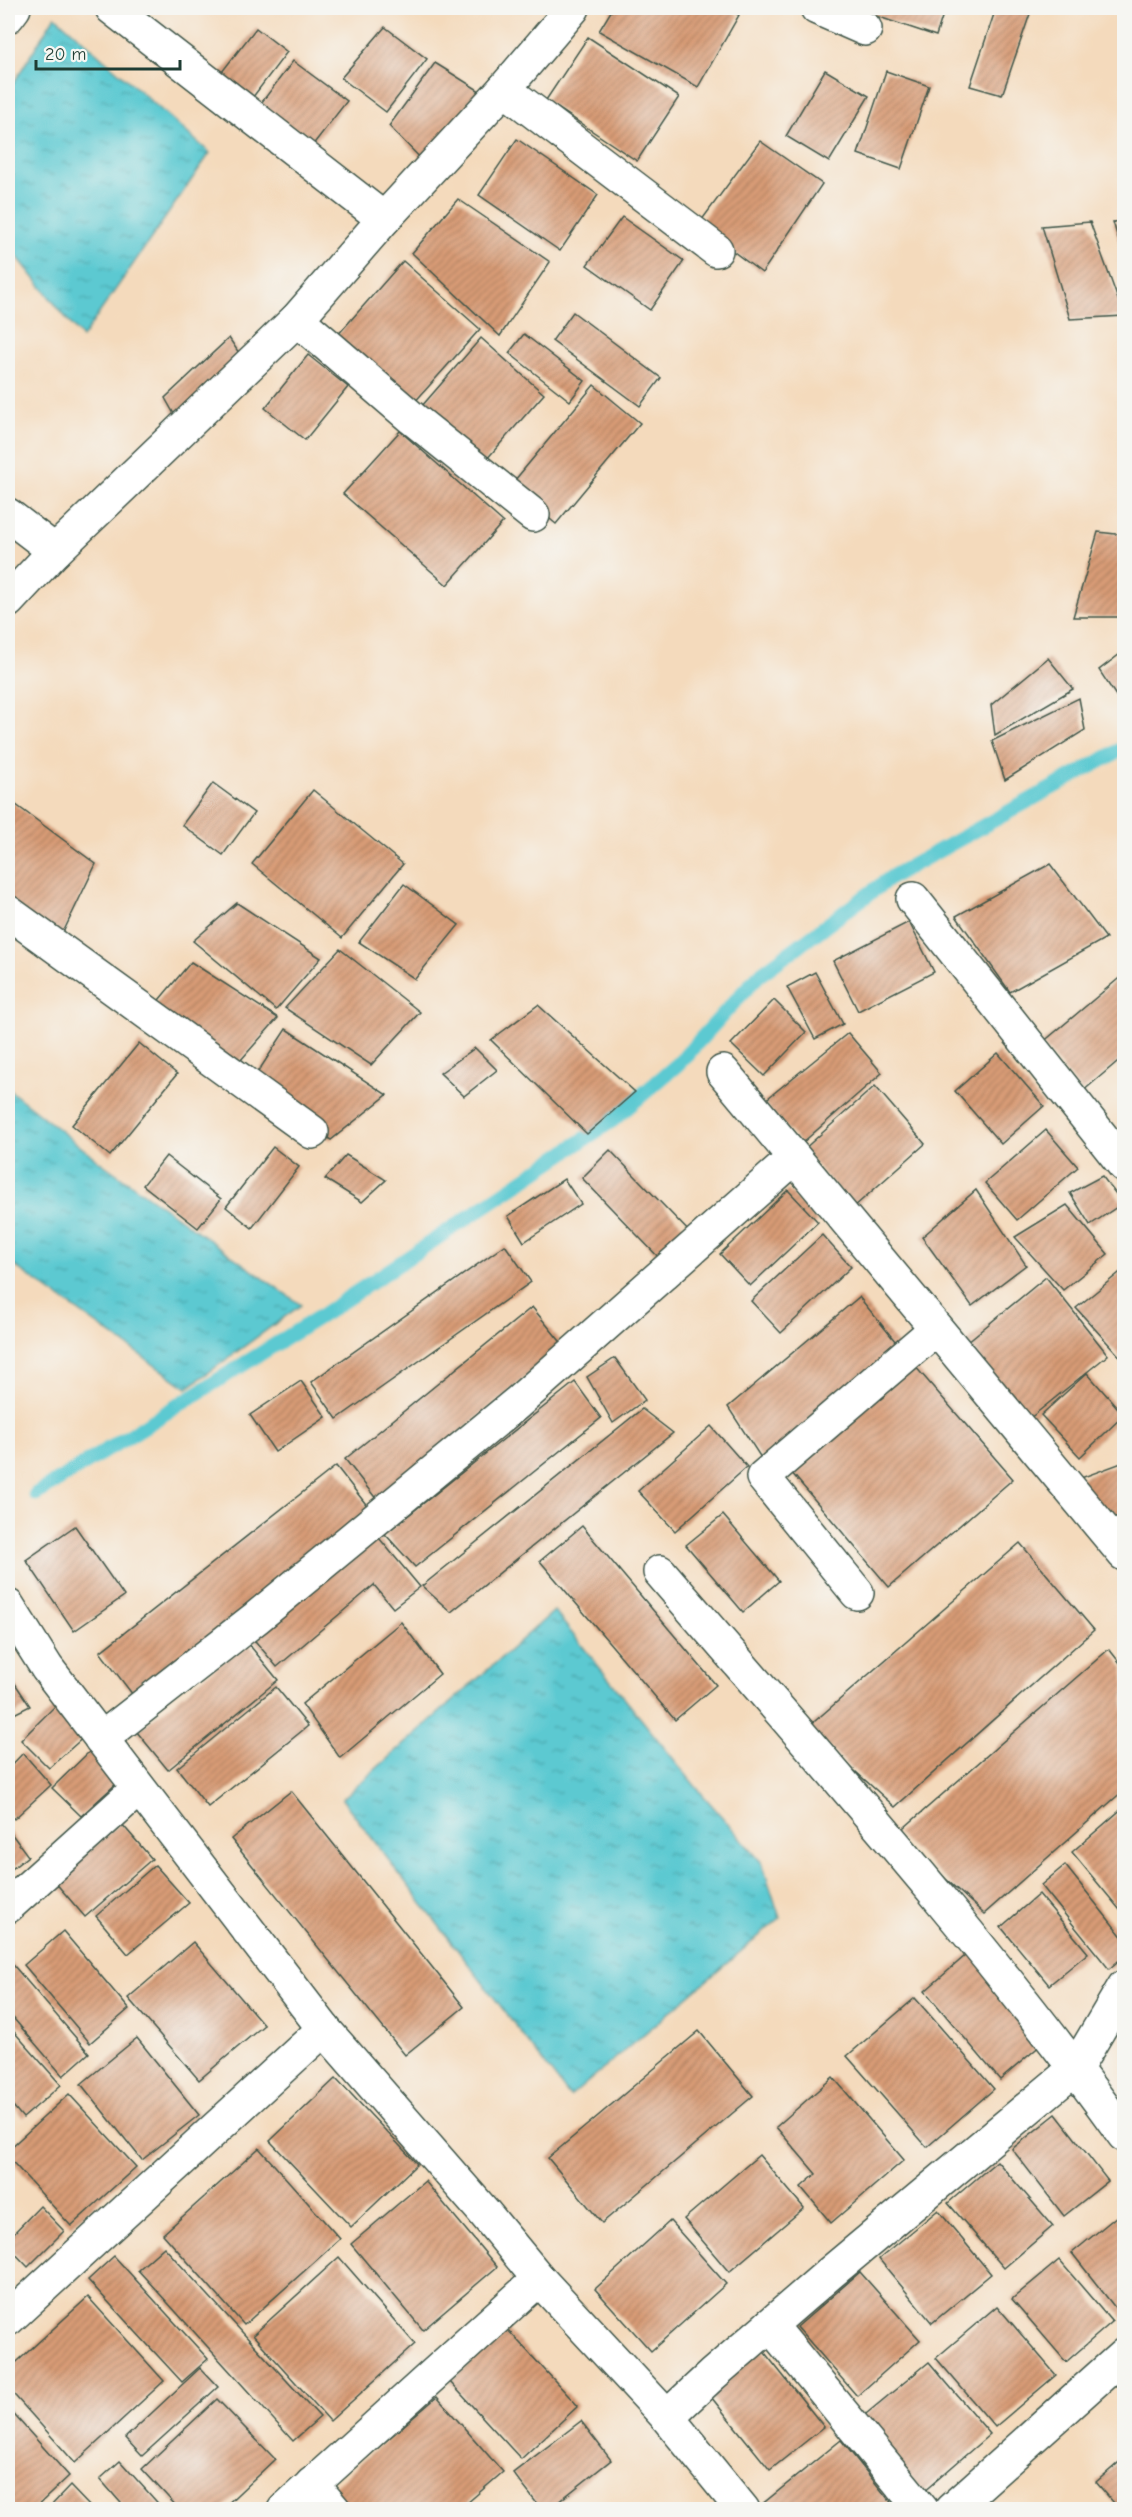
<svg xmlns="http://www.w3.org/2000/svg" width="1132" height="2517" viewBox="0 0 1132 2517" font-family="'Comic Neue',sans-serif">
  <style>
    .water { fill: url(#water-ripples); stroke: #3e8382; stroke-width: 1.5 }
    .lines { fill: none; stroke-linecap: round; stroke-linejoin: round }
    .stream { stroke: #5cc9d1; stroke-width: 15 }
    .building { fill: url(#building-hatch) }
    .minor-casing { stroke: #3f5548; stroke-width: 36 }
    .minor { stroke: #fff; stroke-width: 33 }
  </style>
  <defs>
    <pattern id="water-ripples" width="26" height="14" patternUnits="userSpaceOnUse" patternTransform="scale(1.5)"><rect width="26" height="14" fill="#5cc9d1"/><path d="M2 4q2-2 4 0t4 0M15 11q2-2 4 0t4 0" fill="none" stroke="#4ba4aa"/></pattern>
    <pattern id="building-hatch" width="6" height="6" patternUnits="userSpaceOnUse" patternTransform="scale(1.5)"><rect width="6" height="6" fill="#d89b76"/><path d="M-1 1l2-2M0 6l6-6M5 7l2-2" fill="none" stroke="#af8062"/></pattern>
  </defs>
  <rect width="100%" height="100%" fill="#f6f6f2"/>
  <filter id="ink" filterUnits="userSpaceOnUse"><feTurbulence type="fractalNoise" baseFrequency=".0167" numOctaves="2"/><feDisplacementMap in="SourceGraphic" scale="12" xChannelSelector="R" yChannelSelector="G"/><feConvolveMatrix kernelMatrix="1 2 1 2 8 2 1 2 1" color-interpolation-filters="sRGB"/></filter>
  <filter id="wash" filterUnits="userSpaceOnUse"><feTurbulence type="fractalNoise" baseFrequency=".008" numOctaves="4" result="noise"/><feDisplacementMap in="SourceGraphic" scale="24" xChannelSelector="R" yChannelSelector="G"/><feGaussianBlur stdDeviation="1.35" result="paint"/><feColorMatrix in="noise" values="0 0 0 0 0 0 0 0 0 0 0 0 0 0 0 0 0 1.4 0 .05"/><feComposite in="paint" operator="in"/></filter>
  <g filter="url(#wash)">
    <rect width="100%" height="100%" fill="#f4dabc"/>
    <!-- water -->
    <g class="water">
      <path d="M55,16l155,137 -128,185 -74,-93v-153z"/>
      <path d="M8,1089l92,73 201,143 -114,83 -179,-127z"/>
      <path d="M554,1611l142,176 66,76 18,55 -210,179 -228,-298z"/>
    </g>
    <g class="lines">
      <!-- stream -->
      <path class="stream" d="M36,1494l288,-180 289,-194 65,-56 80,-88 135,-100 231,-128"/>
    </g>
    <g id="blocks">
      <!-- building -->
      <g class="building">
        <path d="M613,8h113l13,7 -41,72 -99,-56z"/>
        <path d="M852,8h93l-9,28z"/>
        <path d="M996,8h36l-30,87 -32,-9z"/>
        <path d="M385,27l42,32 -41,53 -45,-34z"/>
        <path d="M256,28l31,24 -44,58 -32,-24z"/>
        <path d="M588,37l91,60 -42,64 -91,-61z"/>
        <path d="M293,61l54,40 -42,54 -53,-40z"/>
        <path d="M435,63l56,35 -57,74 -45,-46z"/>
        <path d="M825,70l44,26 -40,66 -43,-26z"/>
        <path d="M886,71l43,15 -28,83 -43,-15z"/>
        <path d="M517,139l81,56 -38,56 -81,-56z"/>
        <path d="M760,141l62,43 -60,89 -64,-48z"/>
        <path d="M458,199l92,63 -50,74 -88,-83z"/>
        <path d="M622,217l62,44 -34,49 -63,-45z"/>
        <path d="M1124,221v37l-11,-36z"/>
        <path d="M1090,222l34,94 -54,3 -28,-93z"/>
        <path d="M403,261l77,68 -76,85 -76,-68z"/>
        <path d="M573,312l88,66 -21,28 -88,-65z"/>
        <path d="M524,334l61,47 -15,20 -61,-48z"/>
        <path d="M229,338l18,27 -69,56 -13,-23z"/>
        <path d="M481,338l63,56 -66,75 -63,-55z"/>
        <path d="M308,355l40,32 -43,53 -40,-32z"/>
        <path d="M594,385l46,38 -84,101 -46,-38z"/>
        <path d="M400,431l103,91 -56,63 -104,-91z"/>
        <path d="M1098,532l26,3v82h-51z"/>
        <path d="M1124,651v57l-25,-38z"/>
        <path d="M1048,658l25,31 -78,46 -4,-30z"/>
        <path d="M1079,698l6,32 -80,50 -13,-39z"/>
        <path d="M213,783l41,30 -31,42 -41,-30z"/>
        <path d="M313,790l90,74 -61,74 -90,-74z"/>
        <path d="M8,799l88,65 -38,79 -50,-34z"/>
        <path d="M1050,864l56,74 -96,54 -54,-76z"/>
        <path d="M404,884l55,41 -44,54 -56,-37z"/>
        <path d="M237,903l84,55 -45,52 -83,-69z"/>
        <path d="M909,922l25,50 -76,39 -25,-50z"/>
        <path d="M340,949l80,63 -49,53 -86,-57z"/>
        <path d="M191,962l87,56 -53,60 -87,-53z"/>
        <path d="M815,972l28,52 -28,15 -28,-52z"/>
        <path d="M1124,974v82l-42,36 -40,-49z"/>
        <path d="M774,1000l32,32 -42,44 -33,-32z"/>
        <path d="M538,1005l97,87 -48,42 -96,-94z"/>
        <path d="M286,1029l101,66 -56,45 -81,-56z"/>
        <path d="M848,1033l34,40 -81,71 -38,-42z"/>
        <path d="M139,1043l38,31 -67,82 -38,-31z"/>
        <path d="M475,1048l22,22 -33,26 -24,-23z"/>
        <path d="M998,1053l46,53 -43,38 -46,-53z"/>
        <path d="M875,1086l50,58 -71,63 -51,-57z"/>
        <path d="M1046,1130l32,37 -61,53 -32,-37z"/>
        <path d="M273,1147l26,20 -47,61 -26,-21z"/>
        <path d="M610,1150l84,87 -29,27 -83,-86z"/>
        <path d="M346,1155l40,25 -24,22 -37,-23z"/>
        <path d="M166,1156l55,43 -23,29 -55,-43z"/>
        <path d="M1102,1176l21,27 -33,22 -20,-32z"/>
        <path d="M564,1179l17,25 -57,38 -16,-26z"/>
        <path d="M788,1190l30,32 -68,64 -30,-32z"/>
        <path d="M976,1190l50,75 -54,41 -50,-69z"/>
        <path d="M1067,1205l41,49 -45,36 -48,-53z"/>
        <path d="M822,1235l29,32 -70,66 -30,-32z"/>
        <path d="M505,1245l26,37 -194,137 -26,-37z"/>
        <path d="M1124,1269v92l-48,-53z"/>
        <path d="M1046,1277l62,78 -79,64 -62,-77z"/>
        <path d="M859,1297l46,56 -142,108 -35,-54z"/>
        <path d="M532,1307l32,39 -187,154 -32,-41z"/>
        <path d="M615,1358l30,42 -32,23 -26,-46z"/>
        <path d="M914,1365l99,114 -124,108 -98,-115z"/>
        <path d="M1087,1373l37,42 -44,42 -39,-42z"/>
        <path d="M301,1381l25,36 -51,35 -25,-37z"/>
        <path d="M575,1382l26,36 -186,149 -30,-33z"/>
        <path d="M642,1409l31,24 -222,179 -29,-26z"/>
        <path d="M711,1426l36,41 -72,64 -37,-40z"/>
        <path d="M1124,1462v74l-46,-57z"/>
        <path d="M336,1466l36,46 -236,187 -36,-47z"/>
        <path d="M723,1515l56,66 -36,31 -57,-67z"/>
        <path d="M75,1526l49,70 -50,35 -48,-71z"/>
        <path d="M582,1526l134,159 -41,35 -135,-159z"/>
        <path d="M374,1532l46,55 -27,21 -19,-23 -97,82 -26,-31z"/>
        <path d="M1020,1543l74,87 -199,177 -88,-79z"/>
        <path d="M401,1622l39,52 -100,84 -38,-54z"/>
        <path d="M247,1642l31,38 -110,90 -31,-38z"/>
        <path d="M1109,1649l15,19v122l-140,124 -87,-80z"/>
        <path d="M8,1673l22,33 -22,11z"/>
        <path d="M276,1687l32,39 -100,81 -31,-39z"/>
        <path d="M59,1702l27,33 -37,33 -28,-28z"/>
        <path d="M91,1750l26,33 -36,33 -29,-28z"/>
        <path d="M23,1753l28,32 -37,34 -6,-7v-43z"/>
        <path d="M291,1791l173,216 -59,48 -174,-216z"/>
        <path d="M1124,1807v108l-52,-63z"/>
        <path d="M121,1823l31,36 -67,58 -31,-36z"/>
        <path d="M8,1829l20,27 -20,16z"/>
        <path d="M155,1865l34,38 -61,51 -32,-38z"/>
        <path d="M1065,1865l59,74v17l-15,13 -68,-84z"/>
        <path d="M1039,1894l49,59 -39,32 -48,-58z"/>
        <path d="M63,1931l66,78 -39,34 -66,-78z"/>
        <path d="M193,1942l71,83 -65,55 -71,-82z"/>
        <path d="M973,1949l76,89 -49,42 -75,-89z"/>
        <path d="M8,1959l81,94 -26,23 -55,-64z"/>
        <path d="M915,1998l79,91 -67,58 -80,-91z"/>
        <path d="M8,2025l53,60 -38,33 -15,-18z"/>
        <path d="M699,2031l54,65 -151,127 -54,-65z"/>
        <path d="M137,2038l62,77 -57,45 -61,-76z"/>
        <path d="M833,2077l71,83 -73,63 -30,-36 15,-13 -40,-47z"/>
        <path d="M336,2078l81,86 -66,63 -81,-86z"/>
        <path d="M69,2094l67,73 -65,59 -63,-69v-7z"/>
        <path d="M1056,2114l52,67 -44,35 -52,-67z"/>
        <path d="M259,2148l81,91 -96,86 -81,-91z"/>
        <path d="M759,2155l45,53 -75,64 -45,-53z"/>
        <path d="M997,2161l56,65 -49,42 -56,-65z"/>
        <path d="M425,2181l72,86 -74,63 -72,-86z"/>
        <path d="M40,2206l24,25 -36,36 -20,-21v-7z"/>
        <path d="M938,2210l53,64 -59,49 -53,-64z"/>
        <path d="M1117,2216l7,9v94l-52,-66z"/>
        <path d="M670,2221l56,63 -75,67 -56,-62z"/>
        <path d="M164,2247l156,170 -27,24 -155,-171z"/>
        <path d="M114,2256l94,103 -26,23 -94,-102z"/>
        <path d="M339,2257l76,87 -85,77 -77,-86z"/>
        <path d="M1059,2260l53,62 -46,40 -54,-63z"/>
        <path d="M860,2272l60,68 -63,56 -60,-69z"/>
        <path d="M88,2297l76,84 -89,82 -67,-75v-18z"/>
        <path d="M997,2306l59,69 -61,52 -59,-69z"/>
        <path d="M507,2329l71,77 -57,53 -71,-77z"/>
        <path d="M761,2348l63,79 -54,43 -63,-78z"/>
        <path d="M929,2362l61,72 -67,58 -62,-74z"/>
        <path d="M200,2368l18,19 -76,69 -17,-18z"/>
        <path d="M437,2397l66,75 -44,38h-115l-16,-19z"/>
        <path d="M217,2399l58,60 -54,51h-41l-38,-41z"/>
        <path d="M8,2408l61,68 -36,34h-17l-8,-9z"/>
        <path d="M581,2421l30,39 -63,50h-6l-29,-37z"/>
        <path d="M841,2440l56,70h-134l-3,-4z"/>
        <path d="M1124,2458v52h-4l-24,-28z"/>
        <path d="M120,2461l44,49h-37l-27,-31z"/>
        <path d="M70,2486l23,24h-46z"/>
      </g>
    </g>
  </g>
  <g filter="url(#ink)">
    <use href="#blocks" fill-opacity="0" stroke="#3f5548" stroke-width="1.5"/>
    <g class="lines">
      <defs>
        <g id="minor">
          <path d="M112,8l272,211"/>
          <path d="M817,8l48,21"/>
          <path d="M8,16l6,-8"/>
          <path d="M504,89l212,161"/>
          <path d="M297,319l115,99 121,97"/>
          <path d="M8,515l47,36"/>
          <path d="M8,601l47,-50 242,-232 87,-100 120,-130 69,-81"/>
          <path d="M913,899l211,266"/>
          <path d="M8,912l304,220"/>
          <path d="M723,1072l401,482"/>
          <path d="M660,1572c158,184 322,366 464,563"/>
          <path d="M857,1593l-94,-116 173,-148"/>
          <path d="M8,1606l39,62 277,361 159,182 56,68 128,138 45,-42 117,-101 247,-206 48,-81"/>
          <path d="M101,1739l155,-121 261,-215 277,-245"/>
          <path d="M8,1906l130,-117"/>
          <path d="M8,2319l316,-290"/>
          <path d="M770,2325l152,185"/>
          <path d="M667,2417l76,93"/>
          <path d="M312,2484l22,26"/>
          <path d="M284,2510l255,-231"/>
          <path d="M951,2510l173,-155"/>
        </g>
      </defs>
      <!-- minor casing -->
      <use href="#minor" class="minor-casing"/>
      <!-- minor -->
      <use href="#minor" class="minor"/>
    </g>
  </g>
  <!-- margin -->
  <rect width="1132" height="2517" fill="none" stroke="#f6f6f2" stroke-width="30"/>
  <!-- scale -->
  <path d="M36 60v9h144v-9" fill="none" stroke="#1f3d34" stroke-width="3"/>
  <text x="45" y="60" font-size="18" fill="#1f3d34" stroke="#f6f6f2" stroke-width="4.5" paint-order="stroke">20 m</text>
</svg>
